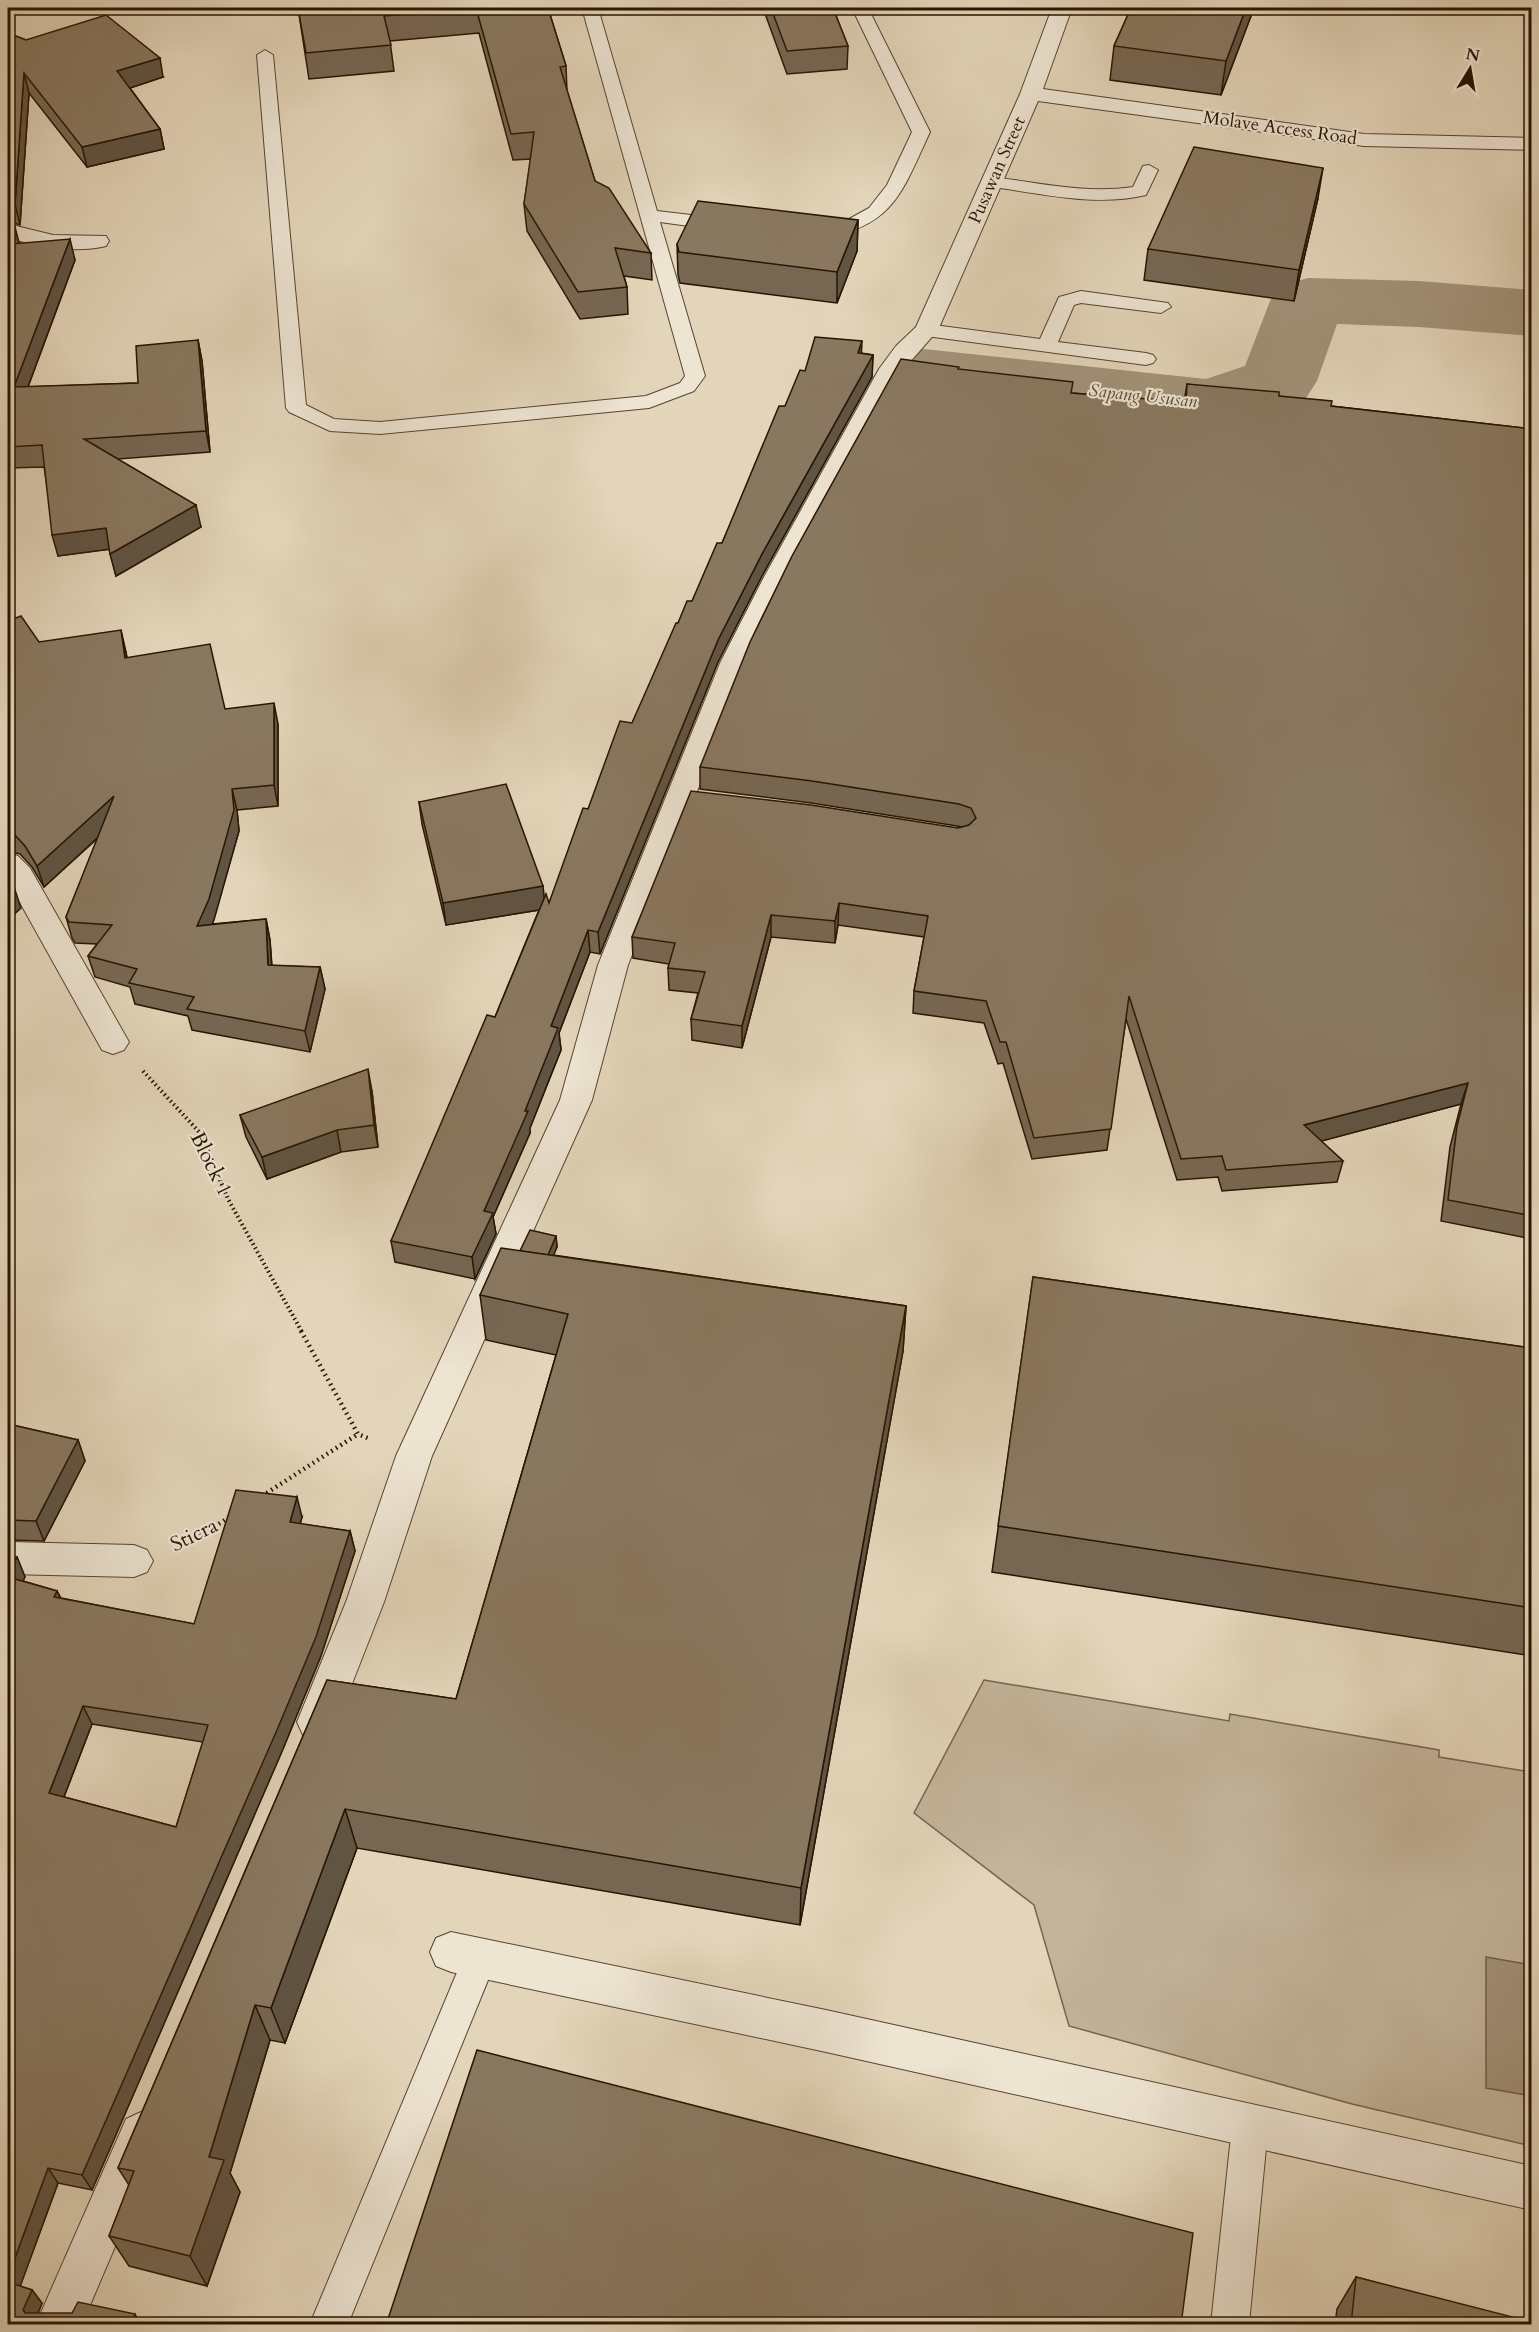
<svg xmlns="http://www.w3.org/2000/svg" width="1539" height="2332" viewBox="0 0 1539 2332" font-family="Cardo,serif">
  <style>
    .green { fill: #c3b49a; stroke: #76644d; stroke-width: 1.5 }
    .water { fill: #a3937a; stroke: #726049; stroke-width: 1.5 }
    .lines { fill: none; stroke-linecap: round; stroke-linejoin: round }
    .river { fill: #a3937a; fill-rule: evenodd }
    .lane-casing { stroke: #57442e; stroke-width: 2 }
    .street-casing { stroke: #57442e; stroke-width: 2 }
    .path-far1 { stroke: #281400; stroke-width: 4; stroke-dasharray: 1.5 3; stroke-linecap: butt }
    .path { stroke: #281400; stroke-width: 4.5; stroke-dasharray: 1.5 4; stroke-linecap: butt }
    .lane { fill: #ede4d2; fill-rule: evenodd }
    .street { fill: #ede4d2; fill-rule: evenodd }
    .wall { fill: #766753; stroke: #281400; stroke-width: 1.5; fill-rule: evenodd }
    .shaded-wall { fill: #605443; stroke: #281400; stroke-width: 1.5 }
    .building { fill: #897860; stroke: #281400; stroke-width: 1.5; fill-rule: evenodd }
    .labels { text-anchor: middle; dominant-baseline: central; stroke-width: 4.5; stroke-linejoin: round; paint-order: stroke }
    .far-street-label { font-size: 18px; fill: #281400; stroke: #ede4d2 }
    .far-water-label { font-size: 18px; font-style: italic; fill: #594731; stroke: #ede4d2 }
    .street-label { font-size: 21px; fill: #281400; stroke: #ede4d2 }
  </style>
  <rect width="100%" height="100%" fill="#e3d5b9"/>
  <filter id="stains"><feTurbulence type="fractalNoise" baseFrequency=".00333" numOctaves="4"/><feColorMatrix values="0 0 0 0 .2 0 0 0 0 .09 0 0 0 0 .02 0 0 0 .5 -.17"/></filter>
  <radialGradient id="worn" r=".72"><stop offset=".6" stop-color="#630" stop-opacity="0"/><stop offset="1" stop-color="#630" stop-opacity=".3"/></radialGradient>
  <!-- green -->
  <path class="green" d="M984,1680l245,41 1,-7 209,36v7l92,15v374l-179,-42 -283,-78 -35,-121 -120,-92z"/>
  <!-- water -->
  <path class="water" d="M1486,1957l45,8v131l-45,-8z"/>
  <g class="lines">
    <!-- river -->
    <path class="river" d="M1308,278l111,3 113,9v46l-113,-9 -82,-3 -20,57 -11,17 -95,29 -287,-32 -28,-6 -11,-17 11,-17 28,-6 282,30 39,-13 25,-65 11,-16z"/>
    <defs>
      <g id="lane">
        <path d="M582,8h16l59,203 68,8 9,6 -9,6 -65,-9 45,154 -11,15 -45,17 -269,26 -50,-3 -41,-19 -3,-4 -29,-353 8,-5 8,5 33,350 28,14 46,3 266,-26 34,-13 5,-7z"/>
        <path d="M852,8h16l62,124c-28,60 -36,94 -107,106l-9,-6 2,-4 24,-4 29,-16 18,-23 25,-53z"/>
        <path d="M1149,165l9,5 -12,25c-50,12 -103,-1 -153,-8l-9,-5 9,-5c46,6 93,17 140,10l10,-21z"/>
        <path d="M1081,291l87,12 3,4 -10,6 -80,-10 -7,2 -16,37 88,11 7,2 3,4 -3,4 -7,2 -220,-29 -10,-6 10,-6 114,15 19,-42z"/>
        <path d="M480,1941l12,5 5,12 -149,366h-38l158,-378z"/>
        <path d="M1250,2109l13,5 5,13 -19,197h-38l21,-197 5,-13z"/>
      </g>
      <g id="street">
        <path d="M1052,8h20l-29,81 321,45 168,4v12l-168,-4 -326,-45 -100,229 -35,40 -113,207 -42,86 -120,302 -36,135 -160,356 -48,146 -47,120 -6,13 -14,5 -14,-5 -6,-13 49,-120 50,-146 164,-356 38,-135 122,-302 44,-86 115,-208 17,-23 20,-19 104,-233z"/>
        <path d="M8,224l45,11 53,1 3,5 -3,5c-33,8 -66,0 -98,-8z"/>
        <path d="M8,853l10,3 12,12 99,174 -5,8 -11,4 -11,-4 -94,-169z"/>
        <path d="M8,1542l126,3 13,5 6,11 -6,11 -13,5 -126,-3z"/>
        <path d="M451,1932l375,78 706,156v44l-706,-158 -375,-80 -15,-6 -6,-14 6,-14z"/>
        <path d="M141,2112l15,7 7,15 -81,190h-46l90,-205z"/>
      </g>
    </defs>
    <!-- lane casing -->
    <use href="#lane" class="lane-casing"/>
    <!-- street casing -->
    <use href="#street" class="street-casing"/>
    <!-- path-far1 -->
    <path class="path-far1" d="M143,1071l58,63 27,65 74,133"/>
    <!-- path -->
    <g class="path">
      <path d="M301,1331l57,103 12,5"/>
      <path d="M262,1496l96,-62"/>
      <path d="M180,1544l17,-6 34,-22"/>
    </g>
    <!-- lane -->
    <use href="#lane" class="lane"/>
    <!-- street -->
    <use href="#street" class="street"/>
  </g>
  <!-- wall -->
  <g class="wall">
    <path d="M298,8h250l18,58 1,25 28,90 56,72 1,27 -28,-4 3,11 1,27 -48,5 -53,-88 -3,-27 7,-45 -18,1 -34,-127 -89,8 4,30 -85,8z"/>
    <path d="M763,8h70l15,38 -1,23 -60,5z"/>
    <path d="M1131,8h123l-33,87 -111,-15 4,-34z"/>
    <path d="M8,33l18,7 137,37 -33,11 30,41 4,20 -77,18 -58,-74 -9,132 -6,-2 5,20 56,17 -47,127 110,-4 60,-43 4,21 8,91 -93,7 84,68 -85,49 -7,-27 -51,7 -14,-89 -36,1z"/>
    <path d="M1318,198l-24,103 -150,-21 4,-31z"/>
    <path d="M858,220l-1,31 -20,52 -157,-20 -2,-8 -1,-31z"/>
    <path d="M861,353l12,2 -1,22 -110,199 -44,86 -118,292 -10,-2 -31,81 2,17 -31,78v5l-37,84 3,17 -21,45 -80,-17 -4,-21 104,-224 44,-107 -93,15 -24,-101 -3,-22 124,84 1,11 5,6 39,-94 44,-86 46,-100 14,-22 30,-58 63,-137 20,-35z"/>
    <path d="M958,370l114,23 112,9 3,-18 92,12 52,10 201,23v810l-91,-18 9,-74 11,-43 -140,37 22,20 -6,21 -115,9 -4,-14 -41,3 -51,-161 -19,131 -75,9 -29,-96 -5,1 -14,-41 -71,-10 1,-22 10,-54 -86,-12 -3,18 -64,-6 -29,111 -50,-8 -1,-21 7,-26 -29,-3 -1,-22 1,-4 -36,-6 -1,-21 330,-110 -5,-1 -146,-23 -111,-14v-22z"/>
    <path d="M8,621l31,21 87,10 1,6 98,51 53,15v82l-41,4 2,21 -27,93 54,-5 4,21 2,26 48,1 5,22 -15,63 -118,-22 -4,-14 -53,-12 -5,-17 -35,-10 -7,-21 9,-12 -22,-1 -3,-5 -6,-21 32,-79 -54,49 -12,-20 -12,-13 -12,-3z"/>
    <path d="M372,1091l6,56 -37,5 -74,27 -21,-42 -6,-22z"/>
    <path d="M556,1236l1,11 -4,8 353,51 -3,45 -103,574 -443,-77 -72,195 -15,-3 -40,133 10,19 -33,94 -78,-20 -20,-30 20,-51 -11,-17 209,-488 129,19 100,-344 -70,-15 -6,-45 40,-44z"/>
    <path d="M1033,1277l499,71v308l-540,-84z"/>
    <path d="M8,1424l70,16 7,21 -41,80 -36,-1z"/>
    <path d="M302,1517l-2,7 50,7 5,20 -34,105 -38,93 -191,441 -34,-7 -38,103 12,4 10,13 -4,10 -30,12 9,-768 8,20 -2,4 34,10 4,7 133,26zM92,1724l111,18 -27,85 -112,-30z"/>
    <path d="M1356,2277l176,48h-197l2,-16z"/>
  </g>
  <!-- shaded-wall -->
  <g class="shaded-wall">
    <path d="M1246,8h8l-33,87 5,-34z"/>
    <path d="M160,58l3,19 -42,14 -4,-20z"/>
    <path d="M24,73l5,20 -9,132 -5,-21z"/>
    <path d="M160,129l4,20 -77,18 -5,-20z"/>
    <path d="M1323,168l-5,30 -24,103 5,-31z"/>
    <path d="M858,220l-1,31 -20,52v-31z"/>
    <path d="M13,222l6,21 -2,22 -5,-21z"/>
    <path d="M70,239l5,21 -55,148 -6,-21z"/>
    <path d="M198,340l4,21 8,91 -4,-21z"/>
    <path d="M862,341l-1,22 -3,-10z"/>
    <path d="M873,355l-1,22 -110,199 -44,86 -118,292 -2,-22 120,-292 44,-86z"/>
    <path d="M196,505l5,22 -85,49 -6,-22z"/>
    <path d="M106,528l5,21 -53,7 -6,-21z"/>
    <path d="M121,630l5,22 4,28 -5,-22z"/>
    <path d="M274,703l4,21v82l-4,-21z"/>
    <path d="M232,789l5,21 2,21 -25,89 -12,27 -5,-21z"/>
    <path d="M114,796l6,21 -76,70 -7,-21z"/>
    <path d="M543,886l2,23 -99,16 -3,-22z"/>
    <path d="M14,887l7,21 -13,12v-27z"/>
    <path d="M839,903l-1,22 -3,18v-22z"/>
    <path d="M771,915v22l-29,111v-22z"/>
    <path d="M266,919l4,21 3,47 -5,-22z"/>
    <path d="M588,930l2,22 -31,81 2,17 -31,78v5l-37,84 3,17 -21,45 -3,-22 12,-46 41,-100 26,-85z"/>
    <path d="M320,967l5,22 -15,63 -5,-21z"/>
    <path d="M368,1069l4,22 6,56 -4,-22z"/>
    <path d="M1468,1083l-7,21 -162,43 5,-22z"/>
    <path d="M337,1130l4,22 -74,27 -5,-22z"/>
    <path d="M556,1236l1,11 -18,45 -2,-11z"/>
    <path d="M906,1306l-3,45 -103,574 1,-37z"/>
    <path d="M78,1440l7,21 -41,80 -8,-20z"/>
    <path d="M297,1497l5,20 -7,25 -5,-20z"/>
    <path d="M350,1531l5,20 -34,105 -38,93 -191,441 -10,-15z"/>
    <path d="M17,1557l8,20 -10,19 -7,-17v-5z"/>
    <path d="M57,1591l9,20 -12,-14z"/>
    <path d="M83,1706l9,18 -34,88 -9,-19z"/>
    <path d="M345,1809l12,39 -72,195 -14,-35z"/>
    <path d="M255,2005l15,35 -40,133 10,19 -33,94 -17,-30 19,-99z"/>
    <path d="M48,2168l10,15 -41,112 -9,-12v-6z"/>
    <path d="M32,2290l10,13 -8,20 -11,-13z"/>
    <path d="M135,2314l6,11h-10z"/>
  </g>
  <!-- building -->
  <g class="building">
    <path d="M298,8h178l-92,8 7,29 -85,8z"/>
    <path d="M476,8h72l18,58 -6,1 35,114 14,7 42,65 -36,-5 12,39 -49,5 -54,-88 10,-72 -23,2z"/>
    <path d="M771,8h62l15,38 -61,5z"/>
    <path d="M1131,8h115l-20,53 -112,-15z"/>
    <path d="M106,15l54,43 -43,13 43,58 -78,18 -58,-74 -9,131 -7,-1v-170l18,7z"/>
    <path d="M1194,147l129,21 -24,102 -151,-21z"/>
    <path d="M698,201l160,19 -21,52 -158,-20 -2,-8z"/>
    <path d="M8,220l5,2 -1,22 58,-5 -56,148 124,-4 -2,-37 62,-6 8,91 -122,8 112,66 -86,49 -4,-26 -54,7 -10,-90 -34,2z"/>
    <path d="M815,337l47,4 -4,12 15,2 -111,199 -44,86 -120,292 -10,-2 -37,96 7,2 -33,83h3l-44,100 9,2 -21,44 -81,-16 96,-226 8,2 51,-123 3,9 34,-95 5,1 32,-88 12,2 44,-100h2l9,-22h5l25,-58h5l57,-137h6l15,-36 5,1z"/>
    <path d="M901,359l58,8 -1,2 115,13 -2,11 115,9 1,-18 92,8v4l53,5 -1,5 201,23v787l-84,-16 9,-74 11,-43 -164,42 39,36 -117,9 -4,-14 -41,3 -52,-163 -18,133 -77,9 -28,-96h-6l-14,-41 -72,-10 14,-75 -89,-13 -4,18 -64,-6 -29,111 -51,-7 14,-47 -37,-4 7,-25 -43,-6 59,-146 120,14 147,23 11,-3 7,-7 -5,-10 -12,-4 -147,-23 -112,-14 50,-125 42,-86z"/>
    <path d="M21,616l18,26 82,-12 4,28 85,-14 15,65 49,-6v82l-42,4 2,21 -25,89 -12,27 69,-7 2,46 52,2 -15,64 -118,-22 7,-12 -65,-14 8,-14 -49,-13 24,-31 -43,-3 -3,-5 48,-121 -77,70 -12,-20 -12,-13 -5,-1v-211z"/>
    <path d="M506,784l37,102 -100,17 -24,-101z"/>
    <path d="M8,876l6,11 -6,6z"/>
    <path d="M368,1069l6,56 -37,5 -75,27 -22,-42z"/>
    <path d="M530,1230l26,6 -8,19 -28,-4z"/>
    <path d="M501,1248l405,58 -105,582 -456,-79 -74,199 -16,-3 -46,152 15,3 -34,96 -81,-20 25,-65 -16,-3 209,-488 129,19 112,-385 -88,-19z"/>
    <path d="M1033,1277l499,71v260l-534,-82z"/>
    <path d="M8,1424l70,16 -42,81 -28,-1z"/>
    <path d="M236,1490l61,7 -7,25 60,9 -34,106 -39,93 -195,445 -34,-7 -40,109v-700l49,14 -3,6 140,27zM83,1706l125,19 -32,102 -127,-34z"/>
    <path d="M8,1556l9,1 -9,17z"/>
    <path d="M477,2050l716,183 -12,92h-795z"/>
    <path d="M1356,2277l176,45v3h-181z"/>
    <path d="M8,2282l24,8 -9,20 2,3h47l6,-11 57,12 -4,11h-123z"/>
  </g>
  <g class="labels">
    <!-- far-street labels -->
    <g class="far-street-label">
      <text transform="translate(1280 128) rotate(8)">Molave Access Road</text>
      <text transform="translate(997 170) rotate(-66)">Pusawan Street</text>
    </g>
    <!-- far-water labels -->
    <g class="far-water-label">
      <text transform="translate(1143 396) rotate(6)">Sapang Ususan</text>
    </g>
    <!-- street labels -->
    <g class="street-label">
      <text transform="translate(211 1164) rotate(64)">Block 1</text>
      <text transform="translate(194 1535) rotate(-26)">Sticra</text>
    </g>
  </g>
  <!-- margin -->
  <rect width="1539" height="2332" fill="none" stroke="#e3d5b9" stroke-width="30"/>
  <rect x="9" y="9" width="1521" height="2314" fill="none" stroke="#281400" stroke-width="3"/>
  <rect x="15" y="15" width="1509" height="2302" fill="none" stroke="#281400" stroke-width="1.5"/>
  <!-- north arrow -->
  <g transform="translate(1470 69) rotate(11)" stroke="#ede4d2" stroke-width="4.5" paint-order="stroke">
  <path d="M0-4.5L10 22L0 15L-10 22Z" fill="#281400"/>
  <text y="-9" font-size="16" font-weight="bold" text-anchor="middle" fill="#281400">N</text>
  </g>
  <rect width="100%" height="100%" filter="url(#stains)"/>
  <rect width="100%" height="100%" fill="url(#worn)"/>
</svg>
